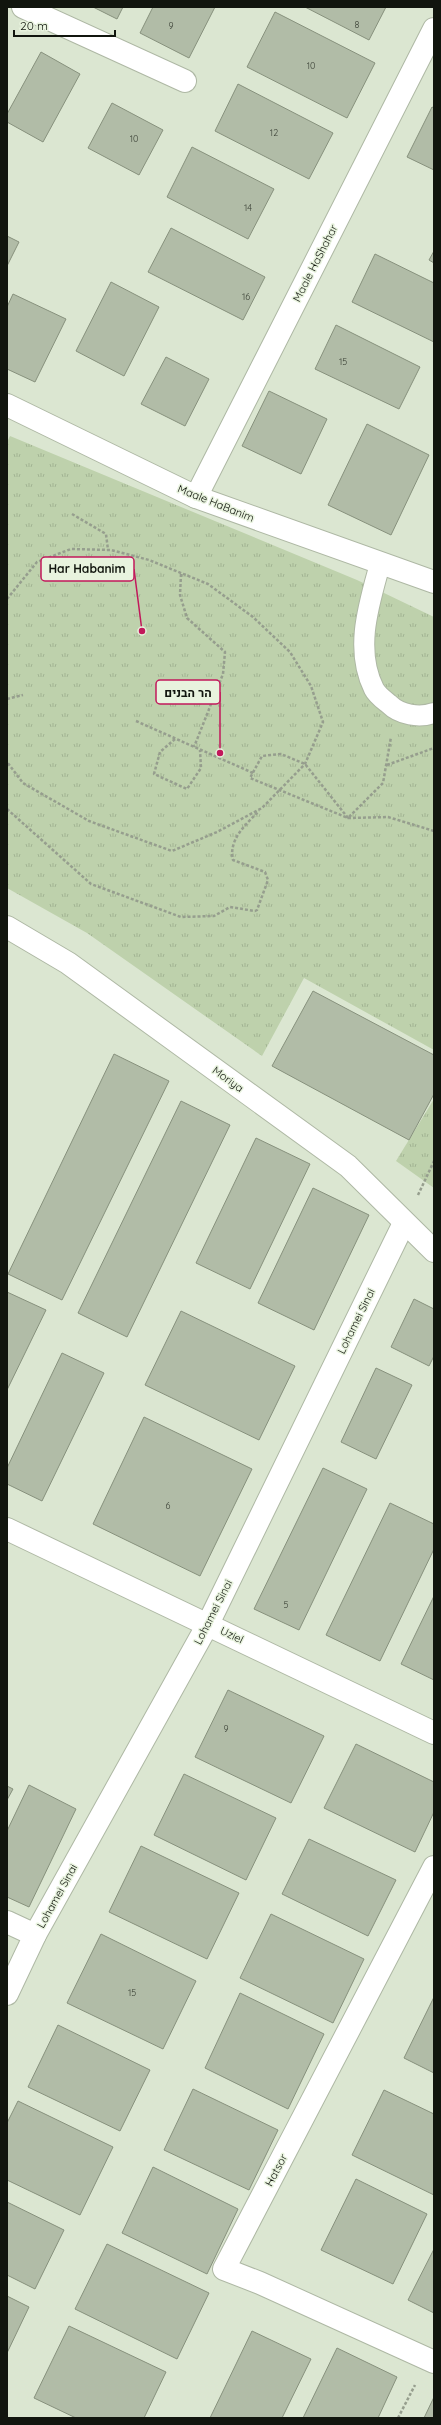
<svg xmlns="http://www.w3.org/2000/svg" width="441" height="2425" viewBox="0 0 441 2425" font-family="Quicksand,Heebo,sans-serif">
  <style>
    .grass { fill: url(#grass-tufts) }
    .building { fill: #b1bca7; stroke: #87917d }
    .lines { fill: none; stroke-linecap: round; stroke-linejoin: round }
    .service-casing { stroke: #aeb8a4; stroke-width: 22 }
    .minor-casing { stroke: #aeb8a4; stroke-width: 24 }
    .path { stroke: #969e8e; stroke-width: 2.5; stroke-dasharray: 3 2; stroke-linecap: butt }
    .service { stroke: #fff; stroke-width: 20 }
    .minor { stroke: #fff; stroke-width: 22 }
    .labels { text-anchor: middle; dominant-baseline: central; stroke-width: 3; stroke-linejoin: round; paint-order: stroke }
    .number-label { font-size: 9px; fill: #393f34 }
    .street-label { font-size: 11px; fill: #11150e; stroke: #e8f3de }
    .leader { fill: none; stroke: #c2185b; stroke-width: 1.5 }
    .callout-dot { fill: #c2185b; stroke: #e8f3de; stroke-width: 1.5 }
    .callout { fill: #e8f3de; stroke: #c2185b; stroke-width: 1.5 }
    .callout-label { font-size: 12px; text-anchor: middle; font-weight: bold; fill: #11150e }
  </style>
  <defs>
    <pattern id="grass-tufts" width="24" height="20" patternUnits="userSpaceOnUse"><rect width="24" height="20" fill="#bed1ac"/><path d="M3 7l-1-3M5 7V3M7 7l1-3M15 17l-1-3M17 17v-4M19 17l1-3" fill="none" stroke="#a2b393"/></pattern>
  </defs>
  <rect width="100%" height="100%" fill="#dbe6d1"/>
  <!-- grass -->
  <g class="grass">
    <path d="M10,436l347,144 77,37v433l-130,-72 -42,78 -175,-123 -80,-45v-446z"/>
    <path d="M434,1099v89l-38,-27z"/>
  </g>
  <!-- building -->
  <g class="building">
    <path d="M93,7h30l-6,12z"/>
    <path d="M153,7h62l-26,51 -49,-25z"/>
    <path d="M305,7h81l-17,33z"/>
    <path d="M275,12l100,51 -28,55 -100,-51z"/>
    <path d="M41,52l39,22 -37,68 -36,-20v-8z"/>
    <path d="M238,84l95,49 -24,46 -94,-48z"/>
    <path d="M112,103l51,27 -24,45 -51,-27z"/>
    <path d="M432,107l2,1v62l-27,-13z"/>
    <path d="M192,147l82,42 -26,50 -81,-42z"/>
    <path d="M171,228l94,49 -22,43 -95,-48z"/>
    <path d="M7,236l12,6 -12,24z"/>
    <path d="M434,251v12l-5,-3z"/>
    <path d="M375,254l59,29v59l-82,-40z"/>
    <path d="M111,282l48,25 -35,69 -48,-25z"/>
    <path d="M13,294l53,25 -31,63 -28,-13v-62z"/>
    <path d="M336,325l84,42 -21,42 -84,-40z"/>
    <path d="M166,357l43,22 -24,47 -44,-22z"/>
    <path d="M269,391l58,28 -26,55 -59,-28z"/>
    <path d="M367,424l62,31 -38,80 -63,-30z"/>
    <path d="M313,991l121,64v39l-25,46 -137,-74z"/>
    <path d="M114,1054l55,27 -107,219 -54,-26z"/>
    <path d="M181,1101l49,24 -103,212 -49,-24z"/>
    <path d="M256,1138l54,26 -60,125 -54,-26z"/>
    <path d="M313,1188l56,27 -55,115 -56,-27z"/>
    <path d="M7,1292l39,18 -39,80z"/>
    <path d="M414,1299l20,10v47l-5,10 -38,-19z"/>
    <path d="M181,1311l114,55 -36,74 -114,-55z"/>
    <path d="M62,1353l42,20 -62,128 -35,-17v-16z"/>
    <path d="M376,1368l36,17 -36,74 -35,-17z"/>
    <path d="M144,1417l108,52 -52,107 -107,-52z"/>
    <path d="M323,1468l44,21 -68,141 -45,-21z"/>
    <path d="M390,1503l44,21v25l-54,112 -54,-26z"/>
    <path d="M434,1596v84l-33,-16z"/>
    <path d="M228,1690l96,46 -33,67 -96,-46z"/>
    <path d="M356,1744l78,38v30l-19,40 -91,-44z"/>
    <path d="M184,1774l92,44 -30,62 -92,-45z"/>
    <path d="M29,1785l47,24 -47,98 -22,-10v-66z"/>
    <path d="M7,1786l6,3 -6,11z"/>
    <path d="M309,1839l87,41 -28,56 -86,-42z"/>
    <path d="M141,1846l98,47 -32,66 -98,-47z"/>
    <path d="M271,1914l93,45 -31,64 -93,-45z"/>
    <path d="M101,1934l95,47 -33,68 -96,-46z"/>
    <path d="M240,1993l84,41 -36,75 -83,-41z"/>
    <path d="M434,1997v76l-30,-15z"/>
    <path d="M58,2025l92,45 -30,61 -92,-44z"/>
    <path d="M193,2089l85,41 -29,60 -85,-40z"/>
    <path d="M384,2090l50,24v81l-82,-40z"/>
    <path d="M18,2101l95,46 -33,68 -73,-35v-57z"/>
    <path d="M153,2167l85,42 -31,65 -85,-41z"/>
    <path d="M356,2179l71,35 -34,70 -72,-34z"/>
    <path d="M7,2202l57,28 -29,59 -28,-14z"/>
    <path d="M107,2244l102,49 -32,66 -102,-50z"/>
    <path d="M434,2249v64l-26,-13z"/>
    <path d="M7,2296l22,11 -22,46z"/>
    <path d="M69,2326l97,46 -22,46h-68l-42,-20z"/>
    <path d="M252,2331l59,28 -29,59h-72z"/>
    <path d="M337,2348l60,29 -19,41h-75z"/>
    <path d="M434,2397v21h-10z"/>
  </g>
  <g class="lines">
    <defs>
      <path id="service" d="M380,564c-11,40 -26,85 -6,125 3,6 10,11 15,15 11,11 30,14 45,9"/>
      <g id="minor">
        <path d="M23,7l162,74"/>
        <path d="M7,405l189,92 238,85"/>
        <path d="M196,497l238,-468"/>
        <path d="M7,927l61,36 280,203 86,85"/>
        <path d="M7,1529l427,204"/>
        <path d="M434,1867l-210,402 36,14 174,79"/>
        <path d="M7,1922l28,13"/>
        <path d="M7,1994l28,-59 173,-311 196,-401"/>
      </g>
    </defs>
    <!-- service casing -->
    <use href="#service" class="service-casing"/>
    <!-- minor casing -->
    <use href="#minor" class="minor-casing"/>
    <!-- path -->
    <g class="path">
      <path d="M72,514l34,20 2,16"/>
      <path d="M181,574l-1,21 7,23 38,34 -2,22 -29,73"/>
      <path d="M7,599l30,-37 34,-13 40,1 38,10 59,24 45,33 37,35 21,34 12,36 -18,42 -43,44 -45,24 -45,19 -83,-30 -66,-38 -16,-21"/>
      <path d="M7,699l16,-4"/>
      <path d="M136,721l117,52"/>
      <path d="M175,739l-15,13 -6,22 33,15 14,-21 -1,-18"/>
      <path d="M387,765l47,-17"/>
      <path d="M7,809l84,75 90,33 33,-1 16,-9 25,4 2,-1 11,-30 -3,-8 -32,-12c-5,-20 13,-36 26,-49"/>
      <path d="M349,817l34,-34 8,-46"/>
      <path d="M348,818l-43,-54 -24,-10 -19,2 -12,22 98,40 40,-1 46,14"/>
      <path d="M418,1195l16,-34"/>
      <path d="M398,2418l17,-33"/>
    </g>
    <!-- service -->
    <use href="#service" class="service"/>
    <!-- minor -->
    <use href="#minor" class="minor"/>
  </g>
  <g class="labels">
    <!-- number labels -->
    <g class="number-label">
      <text x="357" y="24">8</text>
      <text x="171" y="25">9</text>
      <text x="311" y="65">10</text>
      <text x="274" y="132">12</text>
      <text x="134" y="138">10</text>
      <text x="248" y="207">14</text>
      <text x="246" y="296">16</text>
      <text x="343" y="361">15</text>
      <text x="168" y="1505">6</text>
      <text x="286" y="1604">5</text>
      <text x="226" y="1728">9</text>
      <text x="132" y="1992">15</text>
    </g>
    <!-- street labels -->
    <g class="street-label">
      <text transform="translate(315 263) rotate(-63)">Maale HaShahar</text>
      <text transform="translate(216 503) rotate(22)">Maale HaBanim</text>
      <text transform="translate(228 1079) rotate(36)">Moriya</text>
      <text transform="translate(356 1321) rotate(-64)">Lohamei Sinai</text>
      <text transform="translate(213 1612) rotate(-63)">Lohamei Sinai</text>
      <text transform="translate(232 1635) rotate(26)">Uziel</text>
      <text transform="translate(57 1896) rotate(-61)">Lohamei Sinai</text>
      <text transform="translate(276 2170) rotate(-62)">Hatsor</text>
    </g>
  </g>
  <!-- callouts -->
  <path class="leader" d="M142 631L134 569M220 753L220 692"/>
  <g class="callout-dot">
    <circle cx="142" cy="631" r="4"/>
    <circle cx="220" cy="753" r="4"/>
  </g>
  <g class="callout">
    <rect x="41" y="557" width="93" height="24" rx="4"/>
    <rect x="156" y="680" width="64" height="24" rx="4"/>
  </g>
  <g class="callout-label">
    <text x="87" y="573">Har Habanim</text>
    <text x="188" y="697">הר הבנים</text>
  </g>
  <!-- border -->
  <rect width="441" height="2425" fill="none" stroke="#11150e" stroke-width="16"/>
  <!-- scale -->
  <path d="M14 30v6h101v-6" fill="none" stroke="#11150e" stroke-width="2"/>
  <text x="20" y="30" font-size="12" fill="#11150e" stroke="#e8f3de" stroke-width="3" paint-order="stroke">20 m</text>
</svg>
